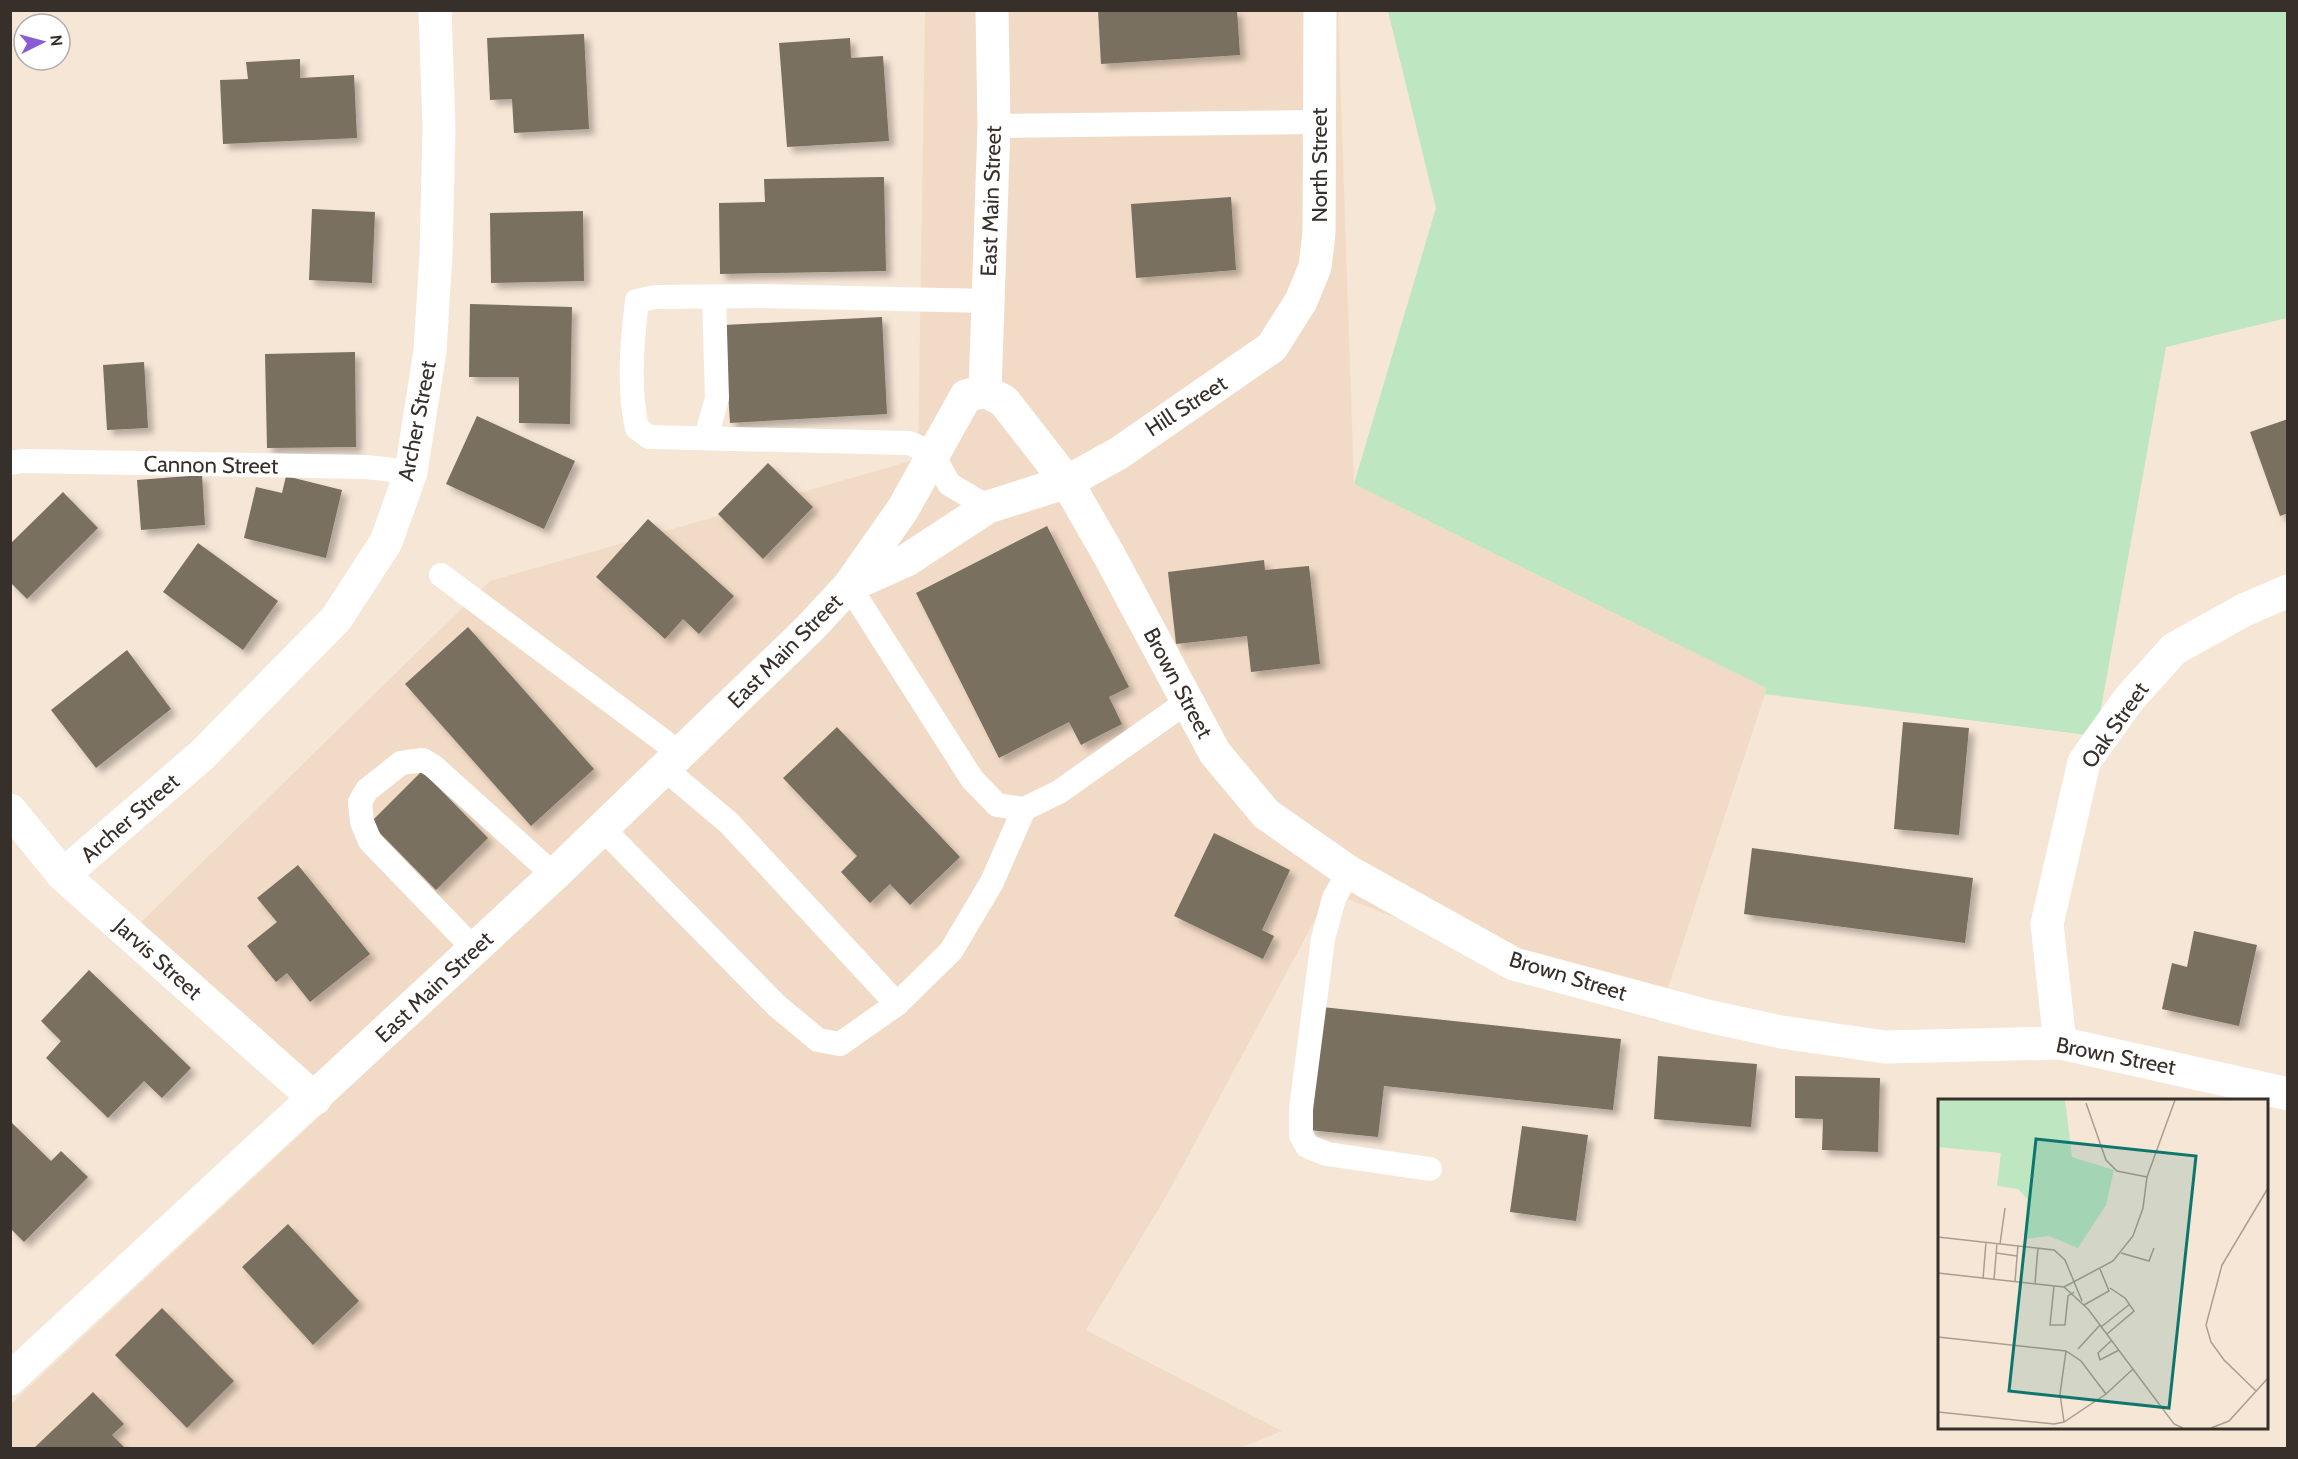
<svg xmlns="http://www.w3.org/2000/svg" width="2298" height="1459" viewBox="0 0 2298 1459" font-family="Cabin,sans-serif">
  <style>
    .built { fill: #f2dbc6 }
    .green { fill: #bee6c1 }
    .building { fill: #7a6f5f; filter: url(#shadow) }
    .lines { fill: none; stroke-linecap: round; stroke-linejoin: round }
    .service { stroke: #fff; stroke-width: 24 }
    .minor { stroke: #fff; stroke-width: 33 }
    .secondary { stroke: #fff; stroke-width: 33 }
    .labels { text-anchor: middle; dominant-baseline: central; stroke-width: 6; stroke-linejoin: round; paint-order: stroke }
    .street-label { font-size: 22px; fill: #37302a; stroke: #fff }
    .inset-road { fill: none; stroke: #aa9d91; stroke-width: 1.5 }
    .view { fill: #0f766e; fill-opacity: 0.15; stroke: #0f766e; stroke-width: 3 }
    .inset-edge { fill: none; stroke: #37302a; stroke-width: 3 }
  </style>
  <defs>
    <filter id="shadow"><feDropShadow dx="5.5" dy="5.5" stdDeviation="3" flood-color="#0004"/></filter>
  </defs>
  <rect width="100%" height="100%" fill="#f6e6d6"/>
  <!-- built -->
  <path class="built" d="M925,11h413l16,473 413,204 -110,333 -327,-129 -162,301 -82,137 196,101 -42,17h-1229v-44l310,-289 -189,-184 358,-350 428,-122z"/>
  <!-- green -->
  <path class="green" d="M1388,11h899v307l-121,29 -70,389 -331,-42 1,-6 -412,-204 82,-276z"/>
  <!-- building -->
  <g class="building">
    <path d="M1098,10h139l3,45 -139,9z"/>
    <path d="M584,34l5,95 -75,4 -2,-34 -22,1 -3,-62z"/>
    <path d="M850,38l1,20 32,-2 6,85 -102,6 -8,-104z"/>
    <path d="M300,59v19l54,-3 3,63 -134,6 -3,-64 28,-1 -2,-17z"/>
    <path d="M884,177l2,94 -166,3 -1,-71 46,-1 -1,-23z"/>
    <path d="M1231,197l5,73 -100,8 -5,-74z"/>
    <path d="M312,209l63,3 -3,71 -63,-3z"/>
    <path d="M583,211l1,70 -93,2 -1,-70z"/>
    <path d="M470,304l102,3 -2,117 -51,-1v-46h-50z"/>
    <path d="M882,317l5,97 -157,9 -6,-98z"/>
    <path d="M355,352l1,95 -89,1 -2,-94z"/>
    <path d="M144,362l4,66 -41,2 -4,-65z"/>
    <path d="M477,416l98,45 -31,68 -98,-45z"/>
    <path d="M2288,419v94l-8,3 -30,-84z"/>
    <path d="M768,463l45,44 -50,52 -45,-45z"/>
    <path d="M202,475l3,50 -64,5 -4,-50z"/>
    <path d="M286,476l56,14 -16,68 -82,-20 12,-51 26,6z"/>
    <path d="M63,492l35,36 -71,71 -17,-17v-38z"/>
    <path d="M648,519l86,77 -35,38 -16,-15 -18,20 -69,-62z"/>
    <path d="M1047,526l82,161 -20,10 13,27 -41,21 -12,-23 -70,36 -83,-165z"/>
    <path d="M198,543l80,58 -35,49 -80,-58z"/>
    <path d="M1264,560l1,10 44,-4 11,98 -69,8 -4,-36 -71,8 -8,-72z"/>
    <path d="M468,627l126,142 -63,57 -126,-142z"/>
    <path d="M127,650l44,59 -75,59 -45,-58z"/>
    <path d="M1903,722l66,6 -10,107 -65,-6z"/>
    <path d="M837,727l123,130 -50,48 -20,-21 -20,19 -29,-31 16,-16 -74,-78z"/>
    <path d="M422,771l66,67 -52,52 -66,-67z"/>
    <path d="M1214,833l76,37 -28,60 12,6 -11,23 -89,-43z"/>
    <path d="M1752,848l221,30 -8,65 -221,-29z"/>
    <path d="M298,865l72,89 -60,48 -23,-29 -11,9 -29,-36 30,-24 -20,-24z"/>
    <path d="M2194,931l63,14 -18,81 -77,-17 10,-46 15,4z"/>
    <path d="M89,970l102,98 -29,30 -18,-17 -36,37 -62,-60 15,-17 -20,-20z"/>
    <path d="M1322,1007l299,32 -8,71 -229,-24 -6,51 -69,-7z"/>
    <path d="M1658,1056l99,8 -6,63 -97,-8z"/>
    <path d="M1795,1076l85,2 -2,74 -56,-2 1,-31 -28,-1z"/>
    <path d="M10,1121l41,40 10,-10 27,26 -64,65 -14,-14z"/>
    <path d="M1522,1126l66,9 -12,86 -66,-9z"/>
    <path d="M288,1224l71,77 -46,44 -71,-78z"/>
    <path d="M162,1308l72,73 -47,47 -72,-73z"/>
    <path d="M93,1392l31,32 -12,11 13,13h-91z"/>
  </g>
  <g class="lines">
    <!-- service -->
    <g class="service">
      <path d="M994,126l325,-4"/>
      <path d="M987,301l-225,-5 -107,1 -18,4c-5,41 -9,87 0,127l12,9 260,6 23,10 17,31 39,23"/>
      <path d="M706,438l11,-40 -3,-101"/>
      <path d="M10,463l13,-2 343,6 45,5"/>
      <path d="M441,575l240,179"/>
      <path d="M849,586l123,193 25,26 27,4 35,-17 129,-91"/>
      <path d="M665,769l64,54 168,181"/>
      <path d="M602,828l175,178 41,34 22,4 57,-40 54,-53 41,-69 32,-73"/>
      <path d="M1349,872l-15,26 -11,41 -22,170v26l6,11 20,8 103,15"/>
      <path d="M474,949l-104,-108 -8,-19 -2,-20 7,-12 34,-27 22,-3 10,6 121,109"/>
    </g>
    <!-- minor -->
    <g class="minor">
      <path d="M985,391l19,10 63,81 42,73 106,198 51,61 83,58 165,92 189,51 78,17 104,15 175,-4 228,51"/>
      <path d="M10,810l53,65 252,224"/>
      <path d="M63,875l138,-119 135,-137 50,-77 25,-70 19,-121 6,-96 3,-127 -4,-118"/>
      <path d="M2060,1043l-13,-119 37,-162 45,-63 45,-50 70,-39 44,-19"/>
    </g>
    <!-- secondary -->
    <g class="secondary">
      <path d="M849,586l58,-26 81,-53 79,-25 52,-29 153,-106 29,-46 14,-34 4,-34 1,-223"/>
      <path d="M10,1379l544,-504 256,-247 39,-42 54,-77 63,-113 19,-5 9,-265 -2,-116"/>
    </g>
  </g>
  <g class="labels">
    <!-- street labels -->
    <g class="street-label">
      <text transform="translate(1319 165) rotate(-90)">North Street</text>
      <text transform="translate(991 201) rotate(-88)">East Main Street</text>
      <text transform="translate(1186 406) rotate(-33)">Hill Street</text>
      <text transform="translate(417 421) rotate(-79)">Archer Street</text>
      <text transform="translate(211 465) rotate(1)">Cannon Street</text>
      <text transform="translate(785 651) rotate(-45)">East Main Street</text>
      <text transform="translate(1178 683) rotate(62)">Brown Street</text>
      <text transform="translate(2115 725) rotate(-55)">Oak Street</text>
      <text transform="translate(130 818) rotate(-41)">Archer Street</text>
      <text transform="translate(158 959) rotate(42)">Jarvis Street</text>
      <text transform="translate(1568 976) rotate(17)">Brown Street</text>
      <text transform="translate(434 987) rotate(-43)">East Main Street</text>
      <text transform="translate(2116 1056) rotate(11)">Brown Street</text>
    </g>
  </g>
  <!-- overview -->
  <g transform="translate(1938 1099)">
    <rect width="330" height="330" fill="#f6e6d6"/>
    <path d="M0,1h127l7,57 42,13 -8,35 -28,43 -29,-12 -25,3 3,-40 -9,-10 -21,-3 4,-33 -63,-6z" fill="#bee6c1"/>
    <path class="inset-road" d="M148,4l20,57 11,11 30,6M0,138l116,13 11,10 17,41M62,145l5,-36M58,154l21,3M183,154l28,8 5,-13M0,174l126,14 24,22 86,115 9,4M45,180l3,-37M56,181l3,-37M77,183l3,-37M97,184l3,-35M116,187l-4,39h15l3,-29 6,-4M126,188l49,-26 20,-25 10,-28 4,-31 28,-77M146,206l25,-14 -9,-22M163,228l29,-23M169,235l27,-23 -9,-13 -15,-10M0,238l128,14 15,10 25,33M174,241l-14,13 2,7 19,-10M140,250l22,-24M318,292l-32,-31 -13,-18 -5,-17 16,-60 46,-77M0,313l116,12 10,-2 42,-28 27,-25M126,323l-4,-28 6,-43M273,329l18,-7 39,-43"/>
    <path class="view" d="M98,40l160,17 -27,252 -160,-17z"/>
    <rect width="330" height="330" class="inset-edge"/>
  </g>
  <!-- border -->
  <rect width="2298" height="1459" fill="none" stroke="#37302a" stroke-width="24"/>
  <!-- north arrow -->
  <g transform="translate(42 42) rotate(84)"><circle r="28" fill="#ffffff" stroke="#afacaa" stroke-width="1.5"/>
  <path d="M0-4.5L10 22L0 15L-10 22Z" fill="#875cd6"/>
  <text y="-9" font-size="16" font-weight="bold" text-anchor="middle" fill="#37302a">N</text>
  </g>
</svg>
